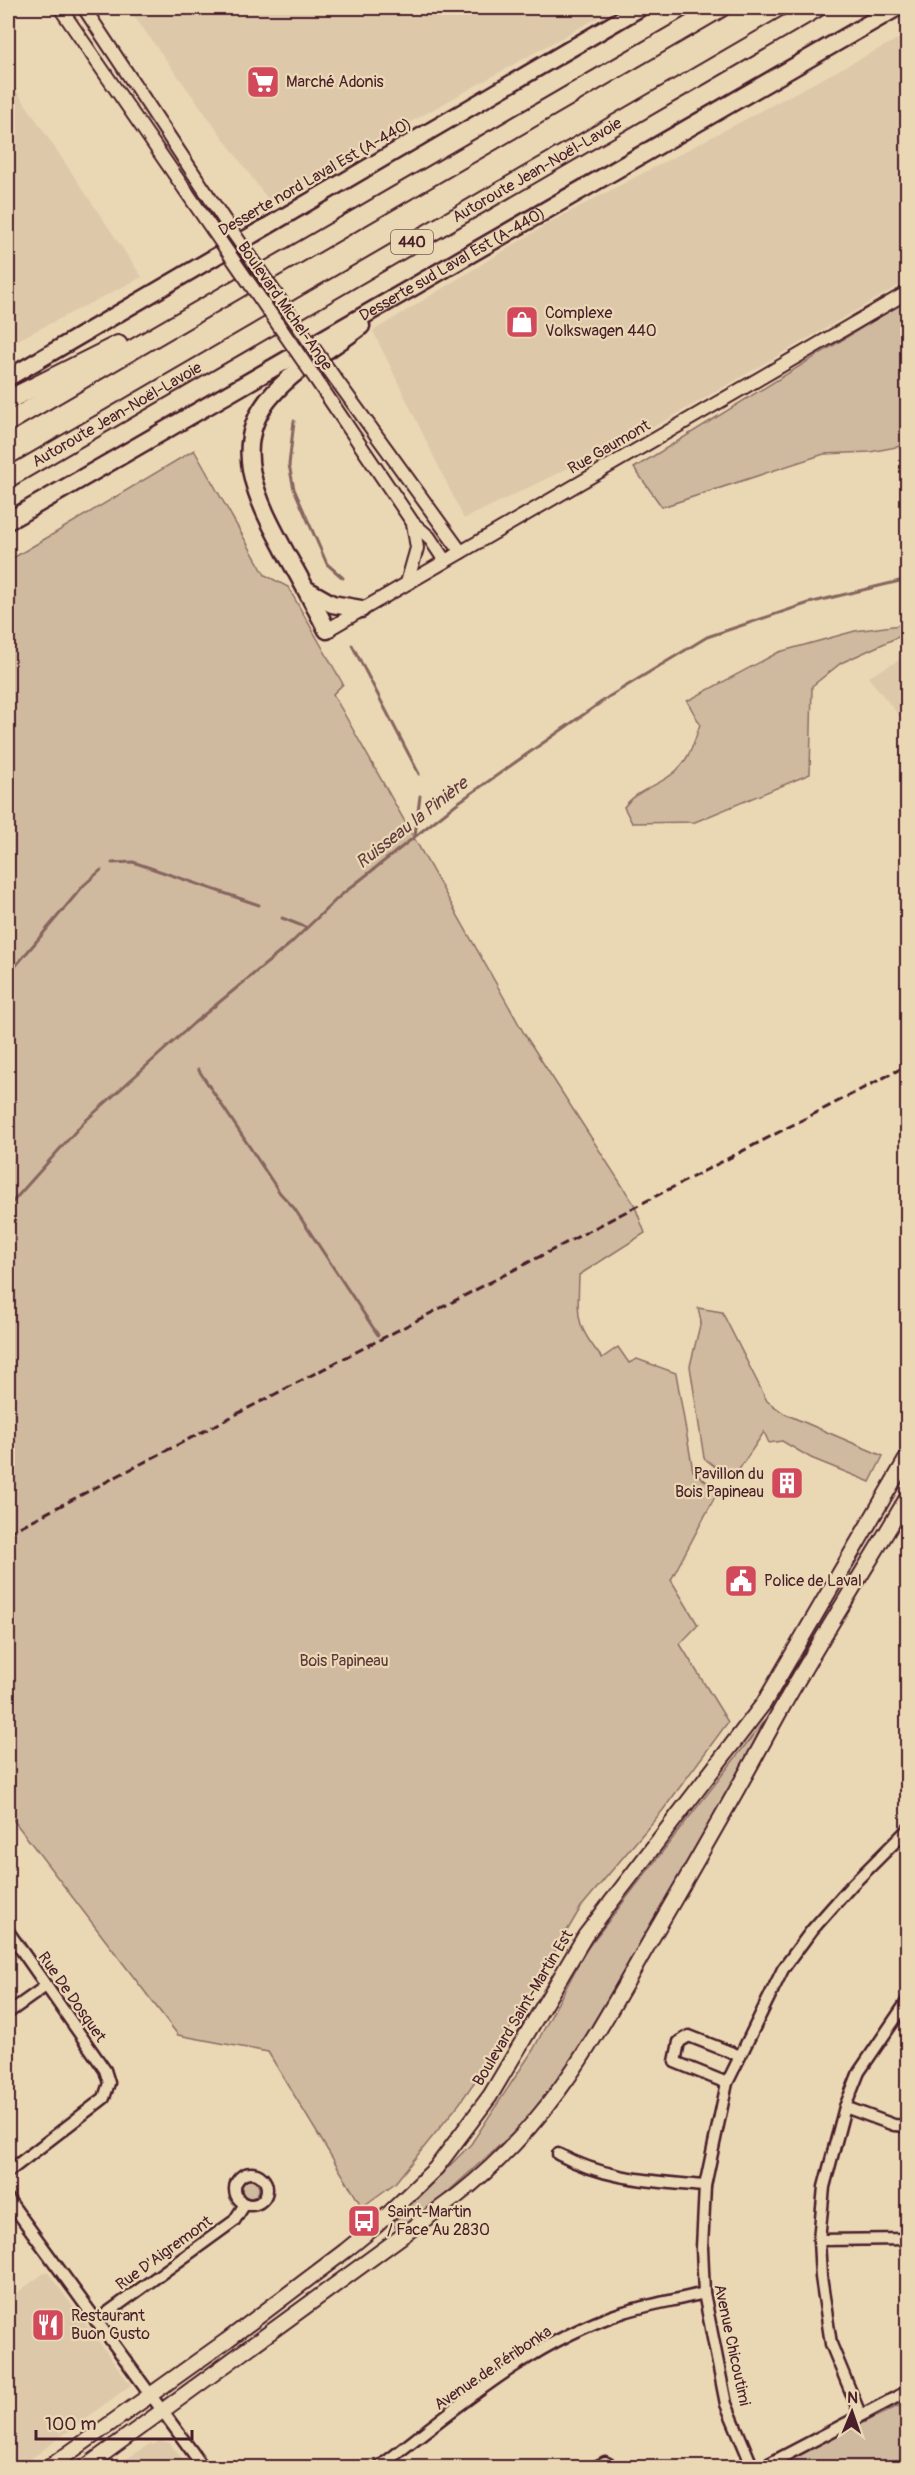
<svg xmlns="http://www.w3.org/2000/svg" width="915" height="2475" viewBox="0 0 915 2475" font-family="Pangolin,sans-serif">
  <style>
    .built { fill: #ddc9aa }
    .green { fill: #cfba9f; stroke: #8c6c65; stroke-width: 1.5 }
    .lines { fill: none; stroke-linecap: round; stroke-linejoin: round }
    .stream { stroke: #87655f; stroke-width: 3 }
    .minor-casing { stroke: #4a1f2b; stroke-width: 15 }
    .tertiary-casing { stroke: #4a1f2b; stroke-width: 16 }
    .secondary-casing { stroke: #4a1f2b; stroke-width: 18 }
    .primary-casing { stroke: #4a1f2b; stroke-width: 20 }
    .trunk-casing { stroke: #4a1f2b; stroke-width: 21 }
    .motorway-casing { stroke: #4a1f2b; stroke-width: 22 }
    .minor { stroke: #ead8b5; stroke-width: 10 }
    .tertiary { stroke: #ead8b5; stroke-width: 12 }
    .secondary { stroke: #ead8b5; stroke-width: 14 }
    .primary { stroke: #ead8b5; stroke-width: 15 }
    .trunk { stroke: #ead8b5; stroke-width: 16 }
    .motorway { stroke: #ead8b5; stroke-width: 18 }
    .rail { stroke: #4a1f2b; stroke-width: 3; stroke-dasharray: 9 4.5; stroke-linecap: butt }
    .tertiary-bridge-casing { stroke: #4a1f2b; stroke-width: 16; stroke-linecap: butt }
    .tertiary-bridge { stroke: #ead8b5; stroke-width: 12 }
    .labels { text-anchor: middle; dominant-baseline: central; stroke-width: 4.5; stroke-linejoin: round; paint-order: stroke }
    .shield { fill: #ead8b5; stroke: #7a5654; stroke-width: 1.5 }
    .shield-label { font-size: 15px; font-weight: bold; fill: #4a1f2b }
    .poi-label { font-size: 16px; fill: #4a1f2b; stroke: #ead8b5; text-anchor: start }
    .street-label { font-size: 16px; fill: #4a1f2b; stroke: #ead8b5 }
    .park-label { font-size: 16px; fill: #5e363c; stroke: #ead8b5 }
    .water-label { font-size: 18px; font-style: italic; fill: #633c41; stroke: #ead8b5 }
  </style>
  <rect width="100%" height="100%" fill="#ead8b5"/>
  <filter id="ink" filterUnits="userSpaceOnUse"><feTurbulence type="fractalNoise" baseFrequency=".0167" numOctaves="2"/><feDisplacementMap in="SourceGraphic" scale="12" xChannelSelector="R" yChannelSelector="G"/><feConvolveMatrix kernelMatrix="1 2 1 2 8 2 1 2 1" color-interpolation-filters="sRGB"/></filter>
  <g filter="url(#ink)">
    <!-- built -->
    <g class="built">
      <path d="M128,8h487l-346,193z"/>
      <path d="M907,34v247l-242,140 -201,98 -91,-188 179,-110z"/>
      <path d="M8,78l134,199 -134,68z"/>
      <path d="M907,656v70l-39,-49z"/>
      <path d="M47,2271l84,114 -111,82h-12v-168z"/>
      <path d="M156,2439l14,4 18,24h-74l37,-24 2,2 5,-3z"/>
    </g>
    <!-- green -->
    <g class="green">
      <path d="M907,300v145l-37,7 -46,2 -162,53 -28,-39z"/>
      <path d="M194,450l71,125 23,12 55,97 -10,10 192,341 109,169 11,29 -66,42c-1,42 -5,48 23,83l16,-11 11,16 8,-4 39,14 17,98 25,20 -47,89 27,45 -18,19 48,78 -65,88 -82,97 -80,137 -42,60 -64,79 -33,24 -94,-155 -90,-17 -170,-222v-1252z"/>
      <path d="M907,624v9l-66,30 -29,23 -2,88 -115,48 -63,1 -8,-16c14,-19 37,-21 53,-37 13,-12 18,-30 23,-46l-13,-23 92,-49 76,-21z"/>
      <path d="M698,1308l24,4 45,89 18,13 98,42 -13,26 -59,-24 -29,-17 -13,2 -5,-11 -32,48 -28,-22 -14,-92 11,-45z"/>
      <path d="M764,1721l-28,59 -169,288 -47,59 -89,80 -31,23 -5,-2 -1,-6 77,-78 62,-94 53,-100z"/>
      <circle cx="250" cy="2189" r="9"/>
      <path d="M907,2402v65l-134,1 1,-4z"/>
    </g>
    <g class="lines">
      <!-- stream -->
      <g class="stream">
        <path d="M294,421l-5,44 5,24 33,75 16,14"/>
        <path d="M352,645l67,129"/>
        <path d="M415,835l5,-39"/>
        <path d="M112,863l21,-1 126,43"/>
        <path d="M282,918l23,9"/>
        <path d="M8,975l76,-90 17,-15"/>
        <path d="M198,1069l82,124 14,15 84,127"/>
        <path d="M8,1207l75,-84 111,-100 96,-79 50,-48 116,-92 154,-108 97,-59 102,-34 99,-24"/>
      </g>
      <defs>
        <g id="minor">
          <path d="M8,1931l97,139 4,13 -5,15 -96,74"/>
          <path d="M8,2013l38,-27"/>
          <path d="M727,2083l-52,-21 4,-20 10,-6 51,20"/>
          <path d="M845,2107l49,18 14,1"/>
          <path d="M558,2154c49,26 93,27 147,32"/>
          <circle cx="251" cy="2189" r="16"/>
          <path d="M8,2199l196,269"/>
          <path d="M819,2240l89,-1"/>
          <path d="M96,2321l138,-100 11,-17"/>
          <path d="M860,2414l-29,-70 -10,-67 -2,-37 5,-53 21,-80 14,-35 49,-72"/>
          <path d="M378,2468c76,-58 153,-126 246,-156 26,-8 54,-12 80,-19"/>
          <path d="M594,2468l11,-6 11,6"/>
          <path d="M753,2468l-27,-64 -22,-111 -2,-45 3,-62 22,-103 56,-114 29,-39 40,-45 56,-56"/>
          <path d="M761,2468l147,-77"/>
        </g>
        <g id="tertiary">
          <path d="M60,8l152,221"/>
          <path d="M84,8l141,213"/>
          <path d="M329,370l132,182"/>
          <path d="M315,378l98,145 16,14 16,24"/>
          <path d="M407,583l10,-35 -4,-25"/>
          <path d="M327,630l581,-338"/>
        </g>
        <g id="secondary">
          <path d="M48,2468l178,-127 119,-90 32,-26 59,-57 54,-72 95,-160 179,-233 144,-247"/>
          <path d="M84,2468l373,-272c94,-74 134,-152 192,-253 43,-74 85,-146 125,-221 42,-77 90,-150 134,-226"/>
        </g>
        <path id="primary" d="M8,378l632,-370"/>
        <g id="trunk">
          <path id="s1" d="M8,521l888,-513"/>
          <path d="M309,591l23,13 29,5"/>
          <path d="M327,630c-13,-25 -25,-49 -39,-73 -28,-52 -63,-112 -14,-164 24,-27 59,-45 87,-67"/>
        </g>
        <g id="motorway">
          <path d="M8,400l110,-55"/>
          <path d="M8,422l712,-414"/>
          <path id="s2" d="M8,478l808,-470"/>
        </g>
      </defs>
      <!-- minor casing -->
      <use href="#minor" class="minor-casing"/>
      <!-- tertiary casing -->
      <use href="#tertiary" class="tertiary-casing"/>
      <!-- secondary casing -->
      <use href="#secondary" class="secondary-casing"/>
      <!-- primary casing -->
      <use href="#primary" class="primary-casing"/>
      <!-- trunk casing -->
      <use href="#trunk" class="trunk-casing"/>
      <!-- motorway casing -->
      <use href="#motorway" class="motorway-casing"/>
      <!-- minor -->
      <use href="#minor" class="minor"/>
      <!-- tertiary -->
      <use href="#tertiary" class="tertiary"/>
      <!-- secondary -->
      <use href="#secondary" class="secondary"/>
      <!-- primary -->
      <use href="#primary" class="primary"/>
      <!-- trunk -->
      <use href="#trunk" class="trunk"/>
      <!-- motorway -->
      <use href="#motorway" class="motorway"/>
      <!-- rail -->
      <path class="rail" d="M8,1533l900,-468"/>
      <defs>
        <g id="tertiary-bridge">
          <path d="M225,221l104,149"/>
          <path d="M212,229l103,149"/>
        </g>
      </defs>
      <!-- tertiary-bridge casing -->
      <use href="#tertiary-bridge" class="tertiary-bridge-casing"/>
      <!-- tertiary-bridge -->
      <use href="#tertiary-bridge" class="tertiary-bridge"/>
    </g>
  </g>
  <!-- icons -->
  <defs>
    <symbol id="supermarket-square" viewBox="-11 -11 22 22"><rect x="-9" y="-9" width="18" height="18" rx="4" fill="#d1495b" stroke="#ead8b5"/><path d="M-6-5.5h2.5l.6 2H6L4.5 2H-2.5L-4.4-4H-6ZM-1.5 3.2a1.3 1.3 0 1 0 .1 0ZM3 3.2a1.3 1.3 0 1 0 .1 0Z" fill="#fff"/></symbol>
    <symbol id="shop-square" viewBox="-11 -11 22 22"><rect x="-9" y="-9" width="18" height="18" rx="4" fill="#d1495b" stroke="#ead8b5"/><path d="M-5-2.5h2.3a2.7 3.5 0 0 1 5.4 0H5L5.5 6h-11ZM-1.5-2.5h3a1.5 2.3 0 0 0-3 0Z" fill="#fff"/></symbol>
    <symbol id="building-square" viewBox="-11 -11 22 22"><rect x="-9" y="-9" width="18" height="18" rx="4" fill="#d1495b" stroke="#ead8b5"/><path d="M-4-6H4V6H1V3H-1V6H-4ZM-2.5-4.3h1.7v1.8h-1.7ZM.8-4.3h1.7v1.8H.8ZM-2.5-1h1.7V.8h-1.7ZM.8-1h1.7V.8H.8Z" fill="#fff"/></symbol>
    <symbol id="civic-square" viewBox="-11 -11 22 22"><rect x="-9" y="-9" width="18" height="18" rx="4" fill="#d1495b" stroke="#ead8b5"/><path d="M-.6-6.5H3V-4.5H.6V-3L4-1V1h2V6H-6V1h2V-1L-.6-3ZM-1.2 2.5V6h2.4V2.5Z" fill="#fff"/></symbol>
    <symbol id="bus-square" viewBox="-11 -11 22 22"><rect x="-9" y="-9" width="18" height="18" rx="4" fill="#d1495b" stroke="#ead8b5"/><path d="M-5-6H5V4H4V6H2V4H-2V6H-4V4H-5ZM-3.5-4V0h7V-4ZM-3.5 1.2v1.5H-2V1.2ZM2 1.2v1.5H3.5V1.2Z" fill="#fff"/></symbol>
    <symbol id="restaurant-square" viewBox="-11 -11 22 22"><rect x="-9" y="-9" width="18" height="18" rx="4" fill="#d1495b" stroke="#ead8b5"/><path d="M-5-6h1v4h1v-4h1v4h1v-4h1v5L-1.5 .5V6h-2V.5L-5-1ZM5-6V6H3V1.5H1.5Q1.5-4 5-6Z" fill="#fff"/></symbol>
  </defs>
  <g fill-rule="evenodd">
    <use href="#supermarket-square" x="244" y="63" width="38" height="38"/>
    <use href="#shop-square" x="503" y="303" width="38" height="38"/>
    <use href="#building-square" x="768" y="1464" width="38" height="38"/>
    <use href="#civic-square" x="722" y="1562" width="38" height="38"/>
    <use href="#bus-square" x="345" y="2202" width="38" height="38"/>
    <use href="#restaurant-square" x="29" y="2306" width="38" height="38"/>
  </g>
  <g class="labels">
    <!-- shield labels -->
    <rect class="shield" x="391" y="230" width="42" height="24" rx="4.5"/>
    <g class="shield-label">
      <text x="412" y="242">440</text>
    </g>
    <!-- poi labels -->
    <g class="poi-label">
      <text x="286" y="82">Marché Adonis</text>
      <text x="545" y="313">Complexe<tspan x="545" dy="18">Volkswagen 440</tspan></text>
      <text x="764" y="1474" text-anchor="end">Pavillon du<tspan x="764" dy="18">Bois Papineau</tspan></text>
      <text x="764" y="1581">Police de Laval</text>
      <text x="387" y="2212">Saint-Martin<tspan x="387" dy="18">/ Face Au 2830</tspan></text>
      <text x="71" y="2316">Restaurant<tspan x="71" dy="18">Buon Gusto</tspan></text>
    </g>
    <!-- street labels -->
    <g class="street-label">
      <text stroke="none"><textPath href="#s2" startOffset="612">Autoroute Jean-Noël-Lavoie</textPath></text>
      <text transform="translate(315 177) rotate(-30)">Desserte nord Laval Est (A-440)</text>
      <text stroke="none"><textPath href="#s1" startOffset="513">Desserte sud Laval Est (A-440)</textPath></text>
      <text transform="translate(285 306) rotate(55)">Boulevard Michel-Ange</text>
      <text stroke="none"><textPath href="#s2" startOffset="126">Autoroute Jean-Noël-Lavoie</textPath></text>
      <text transform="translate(609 447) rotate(-30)">Rue Gaumont</text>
      <text transform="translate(72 1997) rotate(55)">Rue De Dosquet</text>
      <text transform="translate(523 2008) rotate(-59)">Boulevard Saint-Martin Est</text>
      <text transform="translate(164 2253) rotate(-36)">Rue D'Aigremont</text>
      <text transform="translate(732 2345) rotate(78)">Avenue Chicoutimi</text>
      <text transform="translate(493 2368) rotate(-34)">Avenue de Péribonka</text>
    </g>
    <!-- park labels -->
    <g class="park-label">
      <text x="344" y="1661">Bois Papineau</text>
    </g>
    <!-- water labels -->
    <g class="water-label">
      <text transform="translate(412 823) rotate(-38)">Ruisseau la Pinière</text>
    </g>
  </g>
  <!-- margin -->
  <rect width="915" height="2475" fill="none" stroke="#ead8b5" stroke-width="30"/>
  <rect x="15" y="15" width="885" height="2445" fill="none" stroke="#4a1f2b" stroke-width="2" filter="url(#ink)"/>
  <!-- north arrow -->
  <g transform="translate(852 2412) rotate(2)" stroke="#ead8b5" stroke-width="4.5" paint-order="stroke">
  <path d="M0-4.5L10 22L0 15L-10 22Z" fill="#4a1f2b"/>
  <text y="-9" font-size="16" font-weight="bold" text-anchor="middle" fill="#4a1f2b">N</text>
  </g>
  <!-- scale -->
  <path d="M36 2430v9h156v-9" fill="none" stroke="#4a1f2b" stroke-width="3"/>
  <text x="45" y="2430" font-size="18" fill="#4a1f2b" stroke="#ead8b5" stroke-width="4.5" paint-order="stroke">100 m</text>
</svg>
